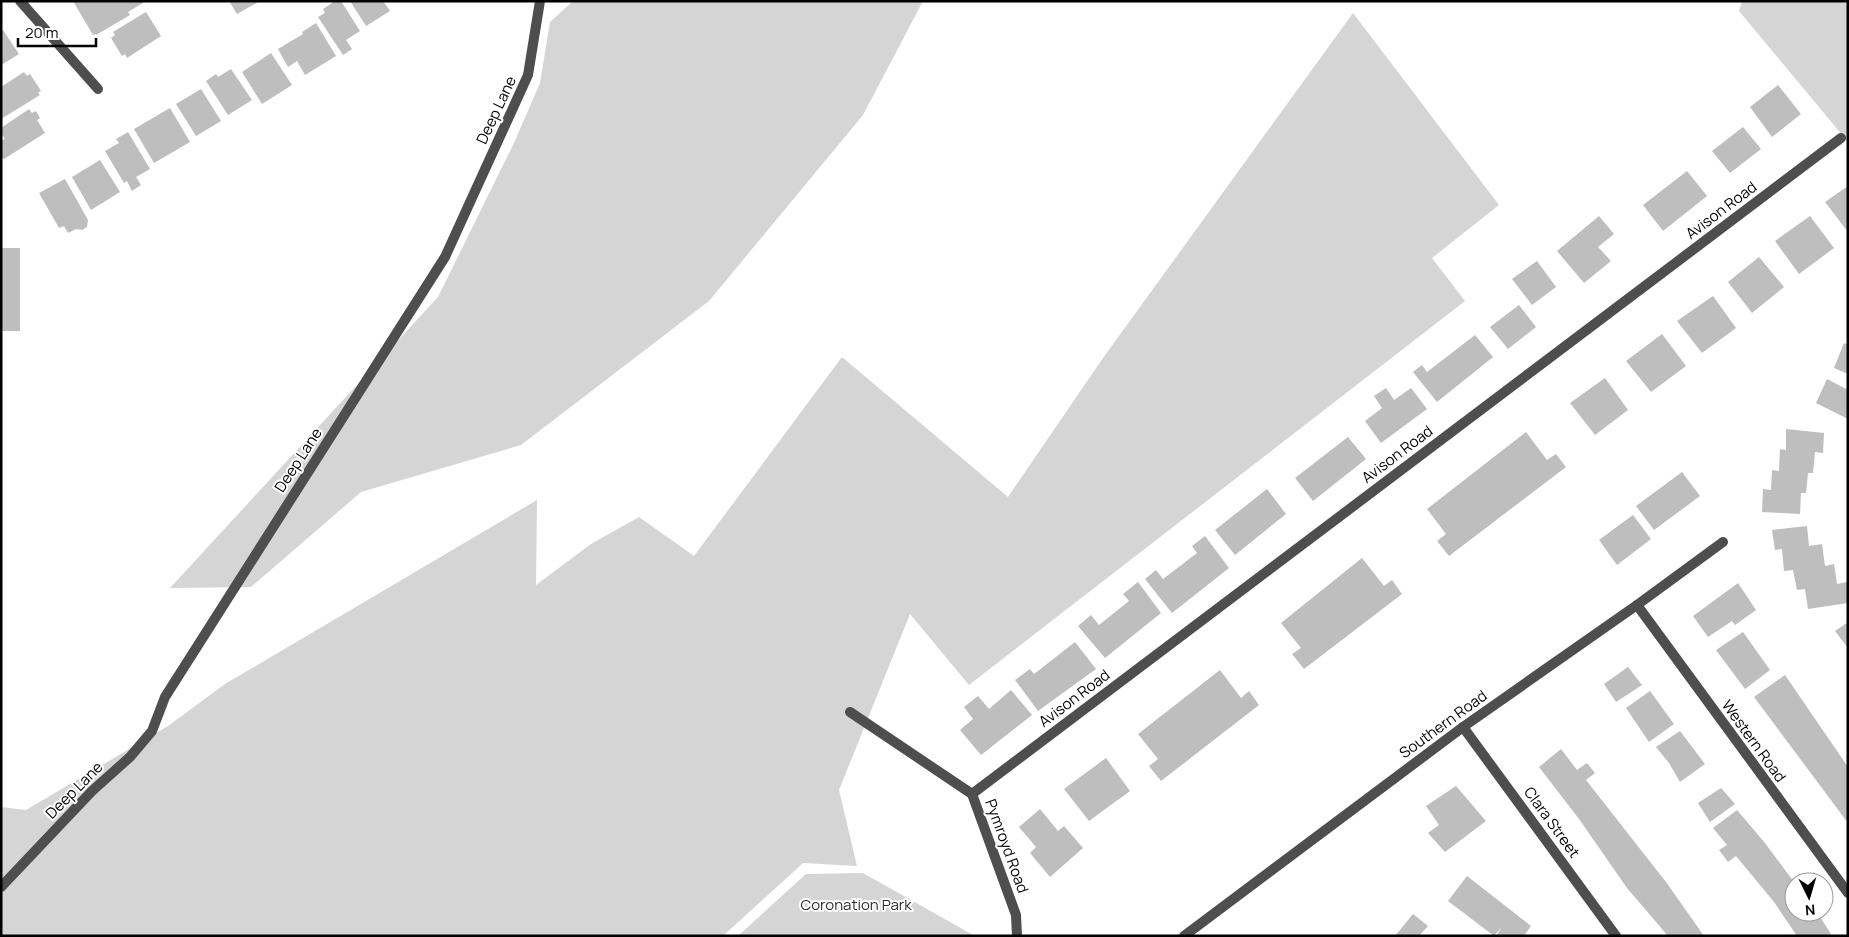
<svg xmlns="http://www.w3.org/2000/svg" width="1849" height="937" viewBox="0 0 1849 937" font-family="Manrope,sans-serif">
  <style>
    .green { fill: #d5d5d5 }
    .building { fill: #bebebe }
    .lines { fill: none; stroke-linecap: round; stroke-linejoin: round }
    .minor { stroke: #4e4e4e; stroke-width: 10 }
    .labels { text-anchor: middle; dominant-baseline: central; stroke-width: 4; stroke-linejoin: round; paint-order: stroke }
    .street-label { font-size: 15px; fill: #000; stroke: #fff }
    .park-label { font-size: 15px; fill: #2c2c2c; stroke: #fff }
  </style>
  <rect width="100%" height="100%" fill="#fff"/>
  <!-- green -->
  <g class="green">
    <path d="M573,1h350l-60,114 -154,186 -188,144 -160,47 -110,95 -81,1 268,-291 75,-152 27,-62 10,-61z"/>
    <path d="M1742,1h106v141l-109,-131z"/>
    <path d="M1353,13l146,192 -67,53 33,43 -496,384 -59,-71 -71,176 18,76 -54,-3 -80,73h-722v-129l25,3 142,-84 57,-42 312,-184 -1,85 55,-41 48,-27 55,39 148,-199 166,140 95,-139z"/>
    <path d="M863,873l112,63h-237l68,-62z"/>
  </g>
  <!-- building -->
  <g class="building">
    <path d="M73,1h73l-18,11 2,3 -34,20 -1,-1 -2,1z"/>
    <path d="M229,1h31l-23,13z"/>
    <path d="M335,1h6l19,30 -14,9 6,9 -9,6 -25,-38 7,-4 -2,-4z"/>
    <path d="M350,1h33l7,10 -24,15z"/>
    <path d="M146,12l15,24 -34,22 -2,-4 -3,2 -11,-18 4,-3 -2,-3z"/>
    <path d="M316,23l20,33 -31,19 -8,-14 -9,6 -10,-18 25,-15 -1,-2z"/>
    <path d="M3,30l16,24 -18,11v-33z"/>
    <path d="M271,53l21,32 -30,19 -20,-32z"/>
    <path d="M231,69l21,31 -24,15 -22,-34 10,-7 2,3z"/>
    <path d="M24,72l3,4 3,-2 11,17 -3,2 2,2 -39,24v-32z"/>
    <path d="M1778,85l23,29 -29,23 -22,-30z"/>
    <path d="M201,89l20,32 -25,15 -20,-32z"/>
    <path d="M170,108l20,34 -36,21 -20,-34z"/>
    <path d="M29,109l3,4 4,-2 4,7 -3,2 8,13 -41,26 -3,-1v-17l4,-2 -4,-6v-5z"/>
    <path d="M1743,127l18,22 -31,24 -18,-22z"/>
    <path d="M128,132l22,37 -14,8 5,8 -9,6 -5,-10 -3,2 -19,-32 14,-8 -3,-4z"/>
    <path d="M100,160l20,32 -29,18 -19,-33z"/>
    <path d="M1687,171l20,25 -44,35 -20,-26z"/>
    <path d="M65,179l23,41 -1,7 -5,3 -6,-1 -8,4 -4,-7 -5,2 -20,-35z"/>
    <path d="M1848,186v46l-23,-30z"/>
    <path d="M1599,216l15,18 -16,13 13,14 -27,22 -27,-32z"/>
    <path d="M1810,216l24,32 -35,26 -24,-33z"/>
    <rect x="1" y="248" width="19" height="83"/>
    <path d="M1759,257l25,30 -32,26 -24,-31z"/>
    <path d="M1537,261l19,26 -24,18 -20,-26z"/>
    <path d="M1713,296l23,32 -34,25 -25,-32z"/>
    <path d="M1519,305l17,22 -28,22 -18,-22z"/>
    <path d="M1662,334l24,32 -35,26 -25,-31z"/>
    <path d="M1475,335l18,22 -56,45 -24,-30 9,-7 5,7z"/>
    <path d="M1844,343l4,2v29l-14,-6z"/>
    <path d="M1605,378l23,32 -33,25 -25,-32z"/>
    <path d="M1827,379l21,11v29l-32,-16z"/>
    <path d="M1386,388l8,12 17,-12 16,21 -46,34 -16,-22 17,-13 -8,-12z"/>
    <path d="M1786,429l38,4 -1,20 -8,-1 -2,21h-5l-2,20h-5l-1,21 -38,-2 1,-23 8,1 1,-20 7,1 1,-22 6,1z"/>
    <path d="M1526,432l21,28 9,-6 10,13 -117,89 -12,-15 9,-7 -19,-25z"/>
    <path d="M1348,437l18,22 -53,42 -18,-23z"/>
    <path d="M1682,472l18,24 -46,34 -18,-24z"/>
    <path d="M1267,489l19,25 -51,41 -20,-25z"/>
    <path d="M1633,515l18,24 -34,26 -18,-25z"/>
    <path d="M1807,526l2,20 13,-2 3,22 9,-2 3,20 10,-2 1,21 -40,6 -3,-20 -8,1 -4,-20 -9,1 -2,-22 -7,1 -3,-20z"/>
    <path d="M1205,536l24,32 -57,45 -27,-34 11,-9 7,9 34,-26 -5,-7z"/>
    <path d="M1362,558l22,28 8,-6 10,14 -98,75 -12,-15 9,-6 -20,-25z"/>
    <path d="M1138,582l23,31 -56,45 -27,-32 13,-11 8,10 30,-24 -6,-7z"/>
    <path d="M1738,583l18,27 -21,15 -3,-4 -24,16 -15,-21z"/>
    <path d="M1848,622v26l-13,-17z"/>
    <path d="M1743,632l27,38 -25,19 -29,-39z"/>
    <path d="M1075,642l21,27 -58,42 -23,-31 15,-11 4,5z"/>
    <path d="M1628,667l14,18 -26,17 -12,-18z"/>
    <path d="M1220,670l21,28 8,-7 10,14 -98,76 -12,-15 9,-7 -20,-25z"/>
    <path d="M1785,675l63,92v56l-94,-126z"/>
    <path d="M1011,690l21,25 -51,40 -21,-25 13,-11 -9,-12 14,-11 11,13z"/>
    <path d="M1650,691l24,33 -25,18 -23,-34z"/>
    <path d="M1680,731l25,33 -25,18 -11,-19 -13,-16z"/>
    <path d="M1561,749l16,21 10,-7 8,10 -9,7 80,102 38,54h-36l-41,-48 -48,-69 -40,-52z"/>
    <path d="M1106,758l24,33 -41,30 -25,-32z"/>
    <path d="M1456,786l30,35 -41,31 -17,-19 11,-8 -13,-19z"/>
    <path d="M1721,788l14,16 -25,18 -12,-19z"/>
    <path d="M1040,809l18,22 6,-5 19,22 -33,29 -20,-24 6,-6 -17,-20z"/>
    <path d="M1737,810l28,33 29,39v30h23l14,22 -3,2h-31l-23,-34 -38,-46 -8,6 -9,-12 8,-5 -14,-17z"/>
    <path d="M1467,876l64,50 -7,10h-28l6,-9 -8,9 -46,-35z"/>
    <path d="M1413,914l15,12 -9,10h-24z"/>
  </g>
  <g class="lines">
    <!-- minor -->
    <g class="minor">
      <path d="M20,1l78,88"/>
      <path d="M1637,605l211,288"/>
      <path d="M850,712l122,82 44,121 1,21"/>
      <path d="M1463,727l153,209"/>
      <path d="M972,794l869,-656"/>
      <path d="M1,887l91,-96 38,-34 22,-26 13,-34 280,-440 83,-182 12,-74"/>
      <path d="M1184,936l279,-209 174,-122 86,-63"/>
    </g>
  </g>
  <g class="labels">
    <!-- street labels -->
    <g class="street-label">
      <text transform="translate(496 110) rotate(-65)">Deep Lane</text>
      <text transform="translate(1721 210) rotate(-37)">Avison Road</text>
      <text transform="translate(1397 454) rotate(-37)">Avison Road</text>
      <text transform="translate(298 460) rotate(-57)">Deep Lane</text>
      <text transform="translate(1074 698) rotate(-37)">Avison Road</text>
      <text transform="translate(1443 724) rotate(-36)">Southern Road</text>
      <text transform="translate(1754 741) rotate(54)">Western Road</text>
      <text transform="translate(74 790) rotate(-45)">Deep Lane</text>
      <text transform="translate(1552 822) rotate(54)">Clara Street</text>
      <text transform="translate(1007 846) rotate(70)">Pymroyd Road</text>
    </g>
    <!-- park labels -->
    <g class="park-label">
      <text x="856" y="904">Coronation Park</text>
    </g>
  </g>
  <!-- border -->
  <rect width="1849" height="937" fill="none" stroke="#000000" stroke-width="5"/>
  <!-- north arrow -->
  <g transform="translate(1809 897) rotate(175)"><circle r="24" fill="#ffffff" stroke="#999999"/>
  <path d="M0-4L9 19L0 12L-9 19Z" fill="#000000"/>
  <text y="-8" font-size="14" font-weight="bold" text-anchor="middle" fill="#000000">N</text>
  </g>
  <!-- scale -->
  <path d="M18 38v8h78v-8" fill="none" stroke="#000000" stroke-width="2.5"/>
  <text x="25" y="38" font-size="15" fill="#000000" stroke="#ffffff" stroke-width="4" paint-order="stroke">20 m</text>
</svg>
